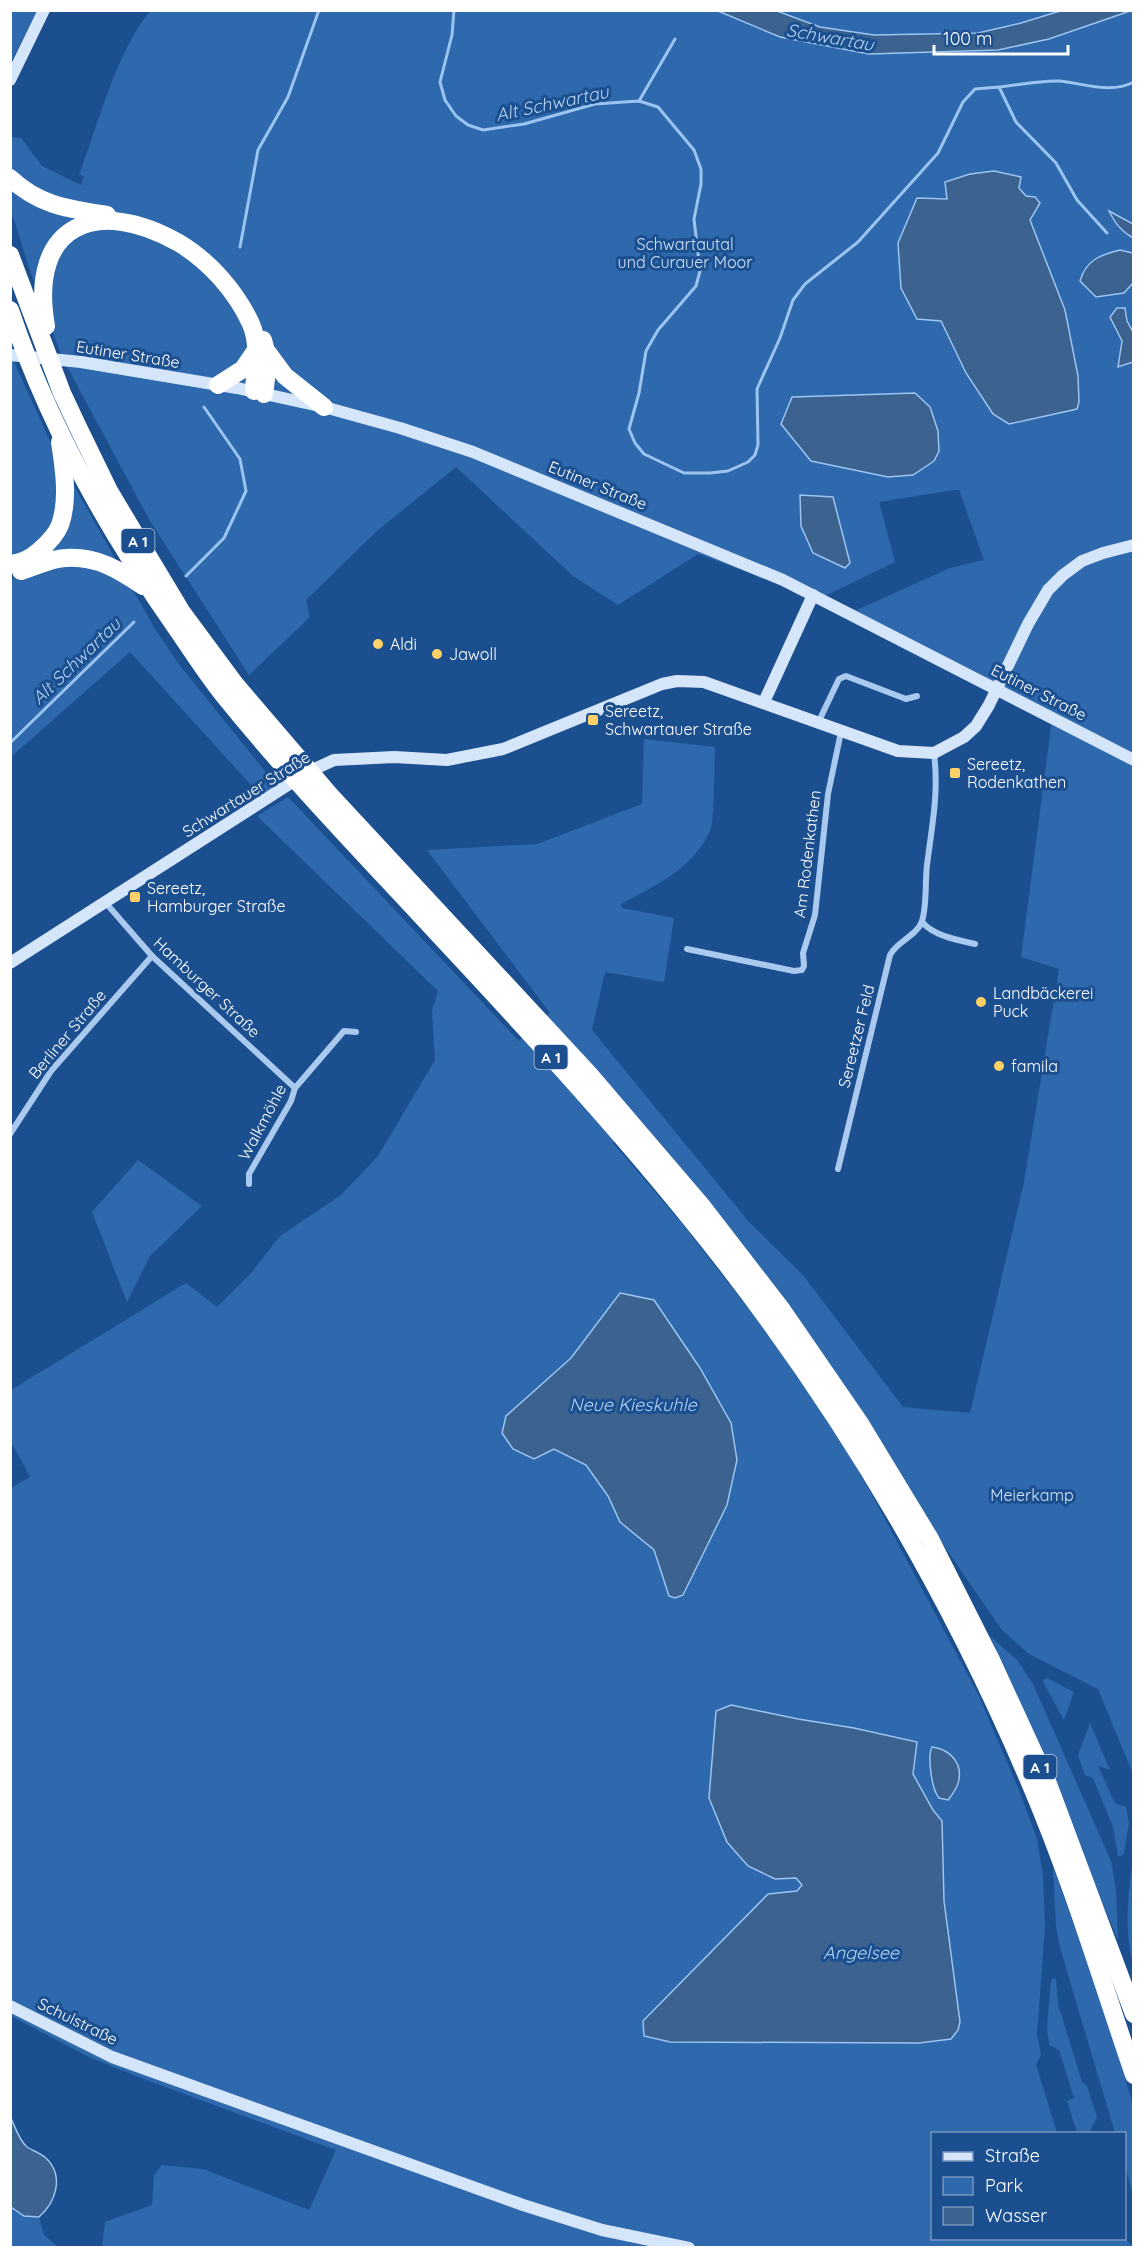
<svg xmlns="http://www.w3.org/2000/svg" width="1144" height="2258" viewBox="0 0 1144 2258" font-family="Quicksand,sans-serif">
  <style>
    .green { fill: #2e69ad; fill-rule: evenodd }
    .water { fill: #3c6290; stroke: #9cc4f0; stroke-width: 1.5 }
    .lines { fill: none; stroke-linecap: round; stroke-linejoin: round }
    .stream { stroke: #9cc4f0; stroke-width: 3 }
    .street { stroke: #a9c9ee; stroke-width: 6 }
    .secondary { stroke: #d6e6fa; stroke-width: 12 }
    .highway { stroke: #fff; stroke-width: 18 }
    .poi-dot { fill: #ffd166; stroke: #1b4f8f; stroke-width: 2 }
    .labels { text-anchor: middle; dominant-baseline: central; stroke-width: 6; stroke-linejoin: round; paint-order: stroke }
    .shield { fill: #1b4f8f; stroke: #bbcadd; stroke-width: 1.5 }
    .shield-label { font-size: 15px; font-weight: bold; fill: #fff }
    .park-label { font-size: 16px; fill: #cfe3fa; stroke: #1b4f8f }
    .street-label { font-size: 16px; fill: #fff; stroke: #1b4f8f }
    .poi-label { font-size: 16px; fill: #fff; stroke: #1b4f8f; text-anchor: start }
    .water-label { font-size: 18px; font-style: italic; fill: #b5d3f5; stroke: #1b4f8f }
  </style>
  <rect width="100%" height="100%" fill="#1b4f8f"/>
  <!-- green -->
  <g class="green">
    <path d="M11,10l26,1 -26,51 -1,-51z"/>
    <path d="M150,11h983v1763l-35,-85 -69,-35 -28,-25 -292,-427 -71,-85 -25,26 67,78 82,105 76,105 140,263 41,96 18,49 6,36 2,52 -8,107 4,21 -5,9 21,69 -125,1v104h193l8,9h-1031l3,-25 47,-17 2,-30 8,-10 41,4 106,41 27,-60 -203,-75 -46,-19 -76,-40v-528l19,-11 -19,-35v-52l175,-107 31,24 34,-34 29,-37 61,-41 37,-39 57,-96 -3,-49 6,-20 -181,-175 31,-19 231,244 31,-28 -123,-163 110,-6 105,-40 2,-65 71,8c-1,17 0,73 -5,84 -17,38 -55,55 -89,73l1,4 52,10 -10,64 -59,-10 -13,58 157,192 54,53 100,132 67,6 54,-231 35,-213 -38,-12 31,-238 -202,-106 100,-45 34,-8 -25,-70h-5l-75,12 16,60 -76,37 -121,-45 -80,51 -45,-29 -117,-109 -78,63 -72,70 4,17 -61,58 -99,-154 -88,-164 -31,-83 -20,-64v-73l10,1 21,28 39,19 3,-9 -5,-1c19,-51 37,-122 71,-164zM800,496l33,1 17,65 -5,6 -44,-42zM620,1293l80,75 31,55 6,37 -68,136 -15,-45 -34,-29 -12,-26 -22,-31 -32,-16 -48,-33 65,-58z"/>
    <path d="M10,353l45,99 100,177 26,38 96,119 -16,10 -131,-144 -119,105v-178l10,-1 -10,-22z"/>
    <path d="M138,1160l64,46 -52,50 -23,46 -35,-90z"/>
    <path d="M990,1636l28,25 15,23 78,177 5,29 2,50z"/>
    <path d="M1047,1678l27,14 -10,28 -21,-38 1,-3z"/>
    <path d="M1090,1723l20,47 -12,-4 17,37 11,4 3,16 -5,30 -3,3h-3l-5,-29 -20,-49 -8,-3 -7,-20z"/>
    <path d="M1133,1858l1,106h-1c-9,-35 -5,-70 0,-106z"/>
    <path d="M1053,1867l52,144 28,94v90l-8,-30 -1,-31 -9,-1 -54,-182 -5,-24z"/>
    <path d="M1053,1978l3,1 2,25 24,78 5,4 10,31 -8,16h-12l-10,-32 7,-3 -15,-48 -10,-5 -2,-17 4,-47z"/>
    <path d="M10,2207l14,9 15,1 5,18 14,12h-47z"/>
  </g>
  <!-- water -->
  <g class="water">
    <path d="M1133,10l-84,29 -51,11 -129,4 -89,-17 -62,-26h59l43,16 54,8 104,-2 43,-10 39,-12z"/>
    <path d="M994,171l27,6 -2,11 7,8 9,1 5,6 -10,17 35,90 13,66 1,26 -2,7 -68,15 -16,-10 -27,-41 -25,-52 -24,-2 -16,-31 -3,-45 19,-45 30,1 -2,-17 25,-8z"/>
    <path d="M1109,211l24,13v14c-12,-7 -18,-15 -24,-27z"/>
    <path d="M1120,250l13,3v30l-9,10 -28,4 -16,-16c6,-21 20,-26 40,-31z"/>
    <path d="M1117,308h8l2,13 6,11v30l-15,5 4,-26 -12,-24z"/>
    <path d="M915,393l15,14 8,24 1,20 -5,10 -21,14 -25,2 -77,-16 -30,-37 11,-27z"/>
    <path d="M800,495l33,2 17,66 -5,5 -32,-15 -12,-27z"/>
    <path d="M620,1293l34,7 46,68 31,55 6,37 -10,45 -44,90 -8,3 -6,-2 -15,-46 -34,-28 -12,-26 -22,-31 -32,-16 -20,10 -21,-10 -11,-16 4,-17 65,-58z"/>
    <path d="M731,1705l67,14 56,9 63,14 -4,32 20,36 9,11 2,80 16,121 -2,8 -7,9 -32,4 -249,-1 -26,-6 -1,-15 125,-127 29,-3 5,-6 -6,-7 -21,1 -27,-13 -21,-24 -18,-44 7,-87z"/>
    <path d="M932,1747c16,2 30,14 27,32 -1,8 -6,15 -11,21l-9,-2c-7,-8 -12,-41 -7,-51z"/>
    <path d="M11,2118c4,9 8,22 16,29 6,4 14,6 20,12 17,18 9,43 -8,58l-15,-1 -13,-9z"/>
  </g>
  <g class="lines">
    <!-- stream -->
    <g class="stream">
      <path d="M454,10l-2,25 -12,47 5,18 11,16 12,9 15,5 41,-6 71,-20 44,-3 19,6 36,43 7,19v15l-7,35 6,52 -4,15 -38,44 -12,21 -7,42 -10,36 6,14 9,11 40,19h26l18,-2 20,-9 7,-7 3,-10 -1,-56 23,-51 13,-38 12,-16 53,-42 80,-89 25,-51 12,-13 24,-2 17,35 40,41 21,37 30,33"/>
      <path d="M1000,87c19,-2 41,-7 60,-6 26,3 50,13 74,1"/>
      <path d="M639,101l36,-62"/>
      <path d="M240,247l18,-97 30,-53 31,-87"/>
      <path d="M186,576l38,-38 22,-47 -6,-32 -36,-52"/>
      <path d="M10,743l124,-121"/>
    </g>
    <!-- street -->
    <g class="street">
      <path d="M818,723l21,-44 7,-3 60,23 11,-3"/>
      <path d="M105,902l47,54 143,132"/>
      <path d="M922,922c12,14 35,18 53,22"/>
      <path d="M687,949l107,22 8,-1 2,-4 -1,-13 12,-38 13,-121 13,-62"/>
      <path d="M10,1134l41,-63 101,-115"/>
      <path d="M838,1169l52,-214c7,-14 27,-19 32,-34 5,-15 3,-40 5,-56 5,-40 12,-72 7,-112"/>
      <path d="M249,1184v-10l42,-73 4,-13 49,-57 12,1"/>
    </g>
    <!-- secondary -->
    <g class="secondary">
      <path d="M10,80l34,-70"/>
      <path d="M10,355l71,7 156,26 87,19 76,21 73,24 310,128 351,180"/>
      <path d="M764,702l49,-107"/>
      <path d="M10,963l298,-191 26,-12 60,-3 53,3 56,-11 159,-65 15,-3 27,1 194,69 36,2 30,-16 12,-11 13,-21 39,-81 20,-34 15,-15 19,-14 21,-8 31,-8"/>
      <path d="M10,2006l102,51 411,148 79,25 87,18"/>
    </g>
    <!-- highway -->
    <g class="highway">
      <path d="M10,178c30,28 59,31 97,37"/>
      <path d="M10,255l52,138 15,32 32,66 72,120 54,73 94,110 260,280 112,131 81,105 77,112 71,117 61,121 57,124 86,230"/>
      <path d="M10,310c38,114 98,221 167,319 16,23 31,47 49,69 67,83 141,159 213,237 85,91 169,182 247,278 141,173 258,366 345,572 40,94 70,193 103,290"/>
      <path d="M46,326c-18,-102 51,-130 133,-83 30,18 57,48 72,81 9,20 4,46 3,67"/>
      <path d="M263,340c6,19 4,34 1,54"/>
      <path d="M268,353l17,23 39,31"/>
      <path d="M218,385l25,-16 13,-19"/>
      <path d="M10,564c12,-1 21,-6 29,-13 8,-7 17,-16 21,-26 9,-25 4,-57 0,-83"/>
      <path d="M21,571c14,-4 31,-13 45,-13 31,-2 53,12 77,28"/>
    </g>
  </g>
  <!-- markers -->
  <g class="poi-dot">
    <circle cx="378" cy="644" r="6"/>
    <circle cx="437" cy="654" r="6"/>
    <rect x="587" y="714" width="12" height="12" rx="3"/>
    <rect x="949" y="767" width="12" height="12" rx="3"/>
    <rect x="129" y="891" width="12" height="12" rx="3"/>
    <circle cx="981" cy="1002" r="6"/>
    <circle cx="999" cy="1066" r="6"/>
  </g>
  <g class="labels">
    <!-- shield labels -->
    <g class="shield">
      <rect x="121.5" y="529" width="33" height="24" rx="4.5"/>
      <rect x="534.5" y="1045" width="33" height="24" rx="4.5"/>
      <rect x="1023.5" y="1755" width="33" height="24" rx="4.5"/>
    </g>
    <g class="shield-label">
      <text x="138" y="541">A 1</text>
      <text x="551" y="1057">A 1</text>
      <text x="1040" y="1767">A 1</text>
    </g>
    <!-- park labels -->
    <g class="park-label">
      <text x="685" y="244">Schwartautal<tspan x="685" dy="18">und Curauer Moor</tspan></text>
      <text x="1032" y="1495">Meierkamp</text>
    </g>
    <!-- street labels -->
    <g class="street-label">
      <text transform="translate(128 354) rotate(9)">Eutiner Straße</text>
      <text transform="translate(598 485) rotate(22)">Eutiner Straße</text>
      <text transform="translate(1039 692) rotate(27)">Eutiner Straße</text>
      <text transform="translate(246 794) rotate(-32)">Schwartauer Straße</text>
      <text transform="translate(807 854) rotate(-83)">Am Rodenkathen</text>
      <text transform="translate(207 987) rotate(43)">Hamburger Straße</text>
      <text transform="translate(67 1034) rotate(-50)">Berliner Straße</text>
      <text transform="translate(856 1036) rotate(-76)">Sereetzer Feld</text>
      <text transform="translate(262 1122) rotate(-62)">Walkmöhle</text>
      <text transform="translate(78 2021) rotate(26)">Schulstraße</text>
    </g>
    <!-- poi labels -->
    <g class="poi-label">
      <text x="390" y="644">Aldi</text>
      <text x="449" y="654">Jawoll</text>
      <text x="605" y="711">Sereetz,<tspan x="605" dy="18">Schwartauer Straße</tspan></text>
      <text x="967" y="764">Sereetz,<tspan x="967" dy="18">Rodenkathen</tspan></text>
      <text x="147" y="888">Sereetz,<tspan x="147" dy="18">Hamburger Straße</tspan></text>
      <text x="993" y="993">Landbäckerei<tspan x="993" dy="18">Puck</tspan></text>
      <text x="1011" y="1066">famila</text>
    </g>
    <!-- water labels -->
    <g class="water-label">
      <text transform="translate(830 37) rotate(10)">Schwartau</text>
      <text transform="translate(552 103) rotate(-12)">Alt Schwartau</text>
      <text transform="translate(76 661) rotate(-44)">Alt Schwartau</text>
      <text x="633" y="1404">Neue Kieskuhle</text>
      <text x="861" y="1952">Angelsee</text>
    </g>
  </g>
  <!-- border -->
  <rect width="1144" height="2258" fill="none" stroke="#ffffff" stroke-width="24"/>
  <!-- legend -->
  <rect x="931" y="2132" width="195" height="108" fill="#1b4f8f" stroke="#7695bc" stroke-width="1.5"/>
  <rect x="943" y="2152" width="30" height="9" fill="#d6e6fa" stroke="#7695bc" stroke-width="1.5"/>
  <text x="985" y="2162" font-size="18" fill="#ffffff">Straße</text>
  <rect x="943" y="2177" width="30" height="18" fill="#2e69ad" stroke="#7695bc" stroke-width="1.5"/>
  <text x="985" y="2192" font-size="18" fill="#ffffff">Park</text>
  <rect x="943" y="2207" width="30" height="18" fill="#3c6290" stroke="#7695bc" stroke-width="1.5"/>
  <text x="985" y="2222" font-size="18" fill="#ffffff">Wasser</text>
  <!-- scale -->
  <path d="M934 45v9h134v-9" fill="none" stroke="#ffffff" stroke-width="3"/>
  <text x="943" y="45" font-size="18" fill="#ffffff" stroke="#1b4f8f" stroke-width="4.5" paint-order="stroke">100 m</text>
</svg>
